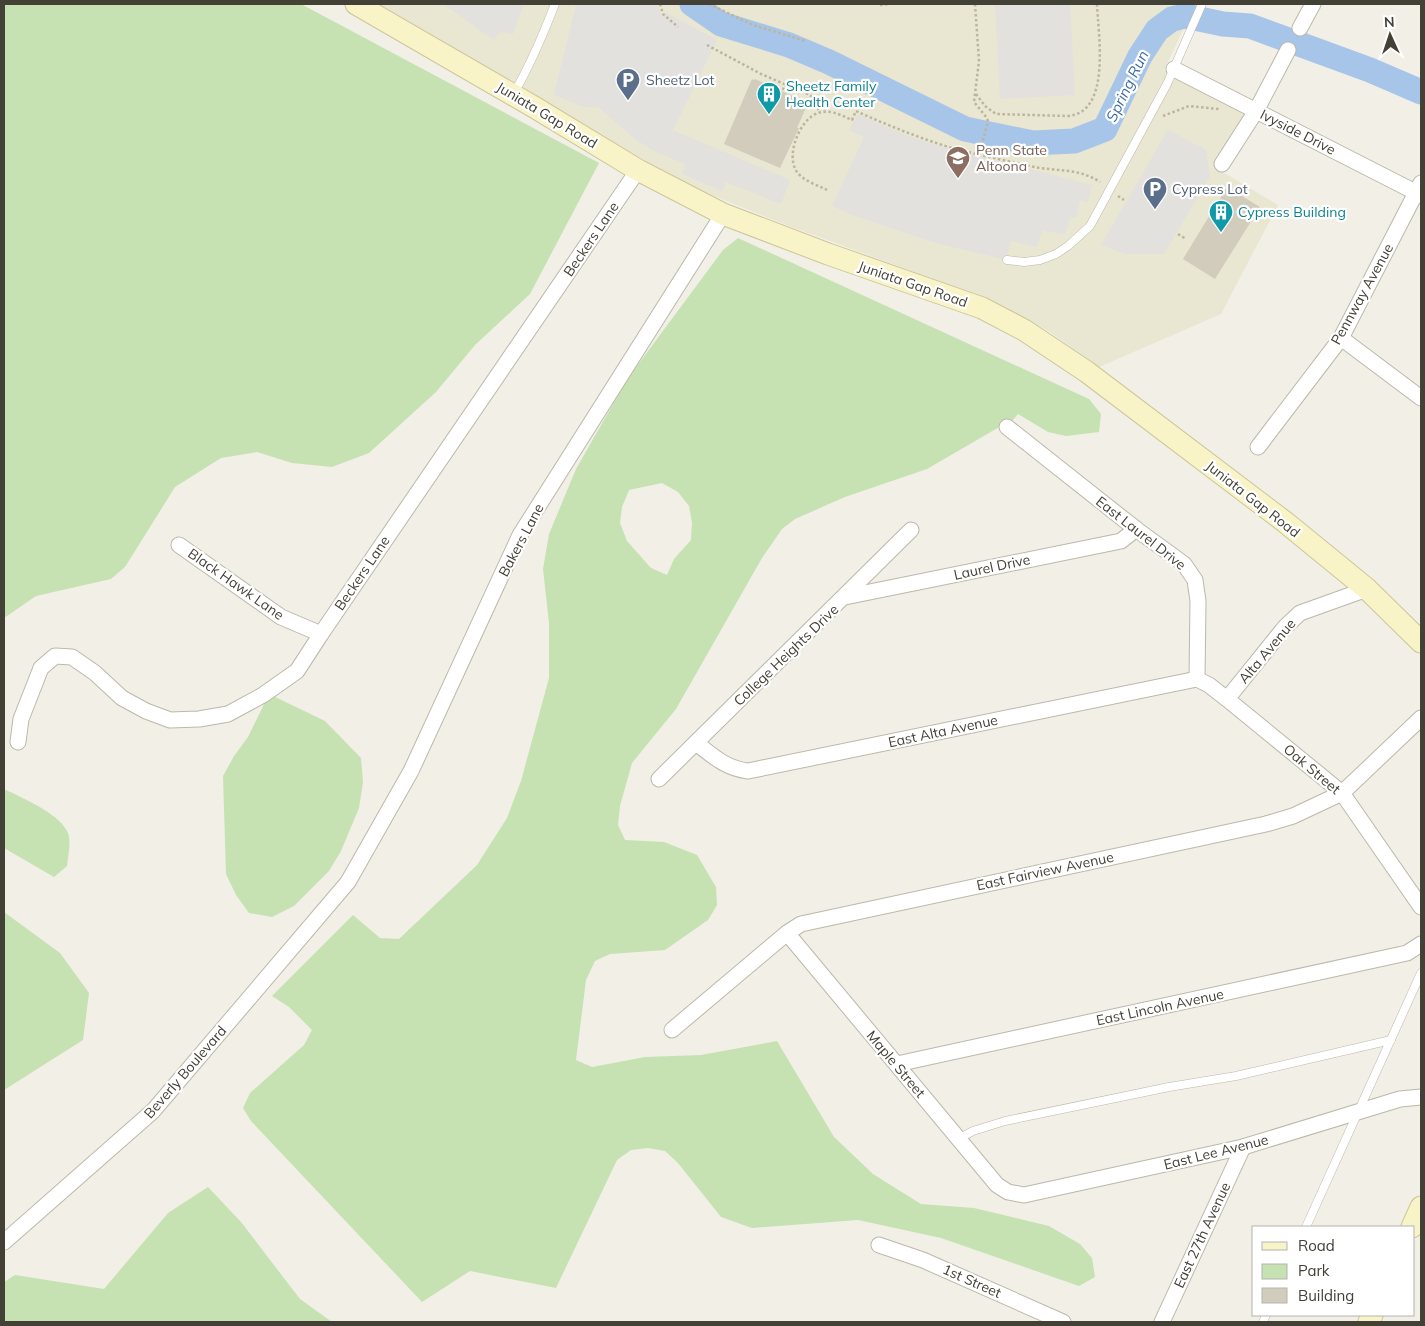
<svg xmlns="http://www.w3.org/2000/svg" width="1425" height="1326" viewBox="0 0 1425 1326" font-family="Mulish,sans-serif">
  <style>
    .education { fill: #e9e6d1 }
    .green { fill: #c6e2b2; fill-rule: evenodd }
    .parking { fill: #e3e1de }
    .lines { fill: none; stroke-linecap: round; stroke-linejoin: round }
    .river { stroke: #a7c5e9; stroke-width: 25 }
    .building { fill: #d2ccbc }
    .lane-casing { stroke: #bcb8aa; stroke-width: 9 }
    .street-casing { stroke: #bcb8aa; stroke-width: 17 }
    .secondary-casing { stroke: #cdc699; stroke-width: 23 }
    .path { stroke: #bcb59c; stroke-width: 2.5; stroke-dasharray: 2.5 2.5; stroke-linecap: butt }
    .lane { stroke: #fff; stroke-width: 8 }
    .street { stroke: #fff; stroke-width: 15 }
    .secondary { stroke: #f9f4c8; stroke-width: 21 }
    .labels { text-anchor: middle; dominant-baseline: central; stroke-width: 4.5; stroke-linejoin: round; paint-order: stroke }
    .service-label { font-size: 14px; fill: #4e5e75; stroke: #fff; text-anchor: start }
    .culture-label { font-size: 14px; fill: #0d838f; stroke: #fff; text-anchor: start }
    .street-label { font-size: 14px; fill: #434036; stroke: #fff }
    .education-label { font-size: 14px; fill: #785e54; stroke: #fff; text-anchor: start }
    .water-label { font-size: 15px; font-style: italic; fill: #3969a5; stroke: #fff }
  </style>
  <rect width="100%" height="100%" fill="#f1efe6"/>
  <!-- education -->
  <path class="education" d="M377,4h818l-31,66 81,43 -29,55 62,37 -57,109 -122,53 -49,-35 -57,-31 -209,-77 -82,-33 -67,-36z"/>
  <!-- green -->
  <g class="green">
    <path d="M4,4h297l298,159 -69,131 -55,51 -39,47 -67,61 -37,14 -40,-4 -35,-11 -36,6 -46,29 -50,80 -14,12 -75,17 -32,22z"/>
    <path d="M738,238l351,161 12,15 -2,18 -33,4 -18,-4 -30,-18 -11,13 -6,-1 -74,43 -82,28 -50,22 -13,10 -20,29 -86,151 -44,54 -12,43 -2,19 7,15 39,2 33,13 19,32 1,18 -9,15 -43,30 -55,4 -15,7 -9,19 -10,80 16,7 53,-10 56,-2 76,-14 57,96 39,37 48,30 53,4 75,18 31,18 12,14 3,19 -16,9 -138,-48 -83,-18 -106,8 -31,-11 -43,-54 -13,-12 -17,-3 -17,2 -14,10 -61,128 -86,-17 -48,31 -171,-181 -8,-13 7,-15 54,-48 8,-15 -23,-23 -17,-11 81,-81 27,23 19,1 78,-74 30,-47 14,-37 28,-103v-55l-6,-54 6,-35 27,-65 52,-91 95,-128zM662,483l16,9 11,14 3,16 -1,18 -17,19 -7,16 -16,-7 -24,-27 -7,-18 2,-16 7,-17z"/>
    <path d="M269,694l56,27 36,37 2,24 -4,26 -18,43 -12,20 -35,35 -22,11 -23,-4 -13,-18 -10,-21 -3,-98 11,-20 14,-19z"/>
    <path d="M4,789c18,9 53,23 63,42 5,9 1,25 0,35l-13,11 -50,-29z"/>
    <path d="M4,912l56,41 29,40 -6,47 -79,50z"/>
    <path d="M208,1187l33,35 59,77 32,23h-328v-40l11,-7 89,14 64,-76z"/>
  </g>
  <!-- parking -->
  <g class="parking">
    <path d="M443,4h81l-11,30 -13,-2 -6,8z"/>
    <path d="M576,4h81l4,11 4,-3 52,28 -44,90 117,50 -9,24 -55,-22 -4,9 -40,-17 3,-10 -31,-13 -19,-12 -37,-32h-14l-30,-12z"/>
    <path d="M995,4h75l5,91 -75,4z"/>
    <path d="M858,114l47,21 28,9 159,41 -4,17 -8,-2 -4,18 -6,-1 -5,18 -23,-5 -5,17 -26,-6 -5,19 -74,-18 -80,-27 -20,-9 32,-69 -15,-7z"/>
    <path d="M1168,130l38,20 4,26 -46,78h-39l-24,-9z"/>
  </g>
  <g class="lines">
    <!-- river -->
    <path class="river" d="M692,4l29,20 68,21 40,17 136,67 68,14 41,-2 31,-12 35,-73 17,-26 15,-11 13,-3 38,8 27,2 120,44 51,22"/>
  </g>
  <!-- building -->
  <g class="building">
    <path d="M752,79l2,1 1,-1 53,24 -11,25h2l-19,40 -56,-24z"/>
    <path d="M1227,187l33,20 -45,72 -32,-20z"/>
  </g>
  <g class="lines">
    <defs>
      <g id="lane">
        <path d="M514,93c17,-29 29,-58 41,-89"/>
        <path d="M1007,260l17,2 16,-2 16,-6 12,-8 22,-20 77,-142 35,-80"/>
        <path d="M958,1139l15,-8 32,-10 164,-34 67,-11 155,-36"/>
        <path d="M1306,1227l115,-254"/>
        <path d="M1263,1322l3,-7"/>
      </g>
      <g id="street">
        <path d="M1300,28l13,-24"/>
        <path d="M1174,69l247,126"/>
        <path d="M1222,164l34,-53 32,-61"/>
        <path d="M1341,338l80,60"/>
        <path d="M1007,427l129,102 48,35 11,16 3,21 -1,78"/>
        <path d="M1258,447l83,-109 80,-155"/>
        <path d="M179,545l102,72 40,17"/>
        <path d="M845,597l276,-56 15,-12"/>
        <path d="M1197,679l12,6 18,14 115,94 79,114"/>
        <path d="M1227,699l58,-72 15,-14 67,-24"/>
        <path d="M18,742l3,-23 20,-51 14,-12 17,1 23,16 27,25 24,13 24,9 29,-1 29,-5 35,-19 34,-24 24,-37 317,-464"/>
        <path d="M696,743c17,13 29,25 52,28l449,-92"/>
        <path d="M659,779l252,-249"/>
        <path d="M787,933l210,252 11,7 16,3 219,-48 157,-48 21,-2"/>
        <path d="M672,1030l115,-97 14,-9 465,-100 27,-8 49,-23 79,-75"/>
        <path d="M897,1064l510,-111 14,-9"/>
        <path d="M4,1242l149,-131 195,-229 63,-111 109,-236 203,-321"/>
        <path d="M879,1245l44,15 140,62"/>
        <path d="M1162,1322l81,-175"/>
      </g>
      <g id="secondary">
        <path d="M356,4l178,103 104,63 85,44 105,40 154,54 42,22 63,42 198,150 82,67 54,53"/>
        <path d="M1412,1227l9,-20"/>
        <path d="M1369,1322l3,-7"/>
      </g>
    </defs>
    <!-- lane casing -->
    <use href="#lane" class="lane-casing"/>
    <!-- street casing -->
    <use href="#street" class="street-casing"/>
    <!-- secondary casing -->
    <use href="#secondary" class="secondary-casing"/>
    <!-- path -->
    <g class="path">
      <path d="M660,4l3,10 15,13"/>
      <path d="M709,4l44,21 53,16"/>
      <path d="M975,4l4,57 -5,41 13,16 1,4 -9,32"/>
      <path d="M880,5l9,-1"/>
      <path d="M707,45l54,29 49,21 6,6 3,11"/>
      <path d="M783,90l2,-6"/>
      <path d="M976,94l9,12 11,8 71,2c45,-2 31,-83 30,-112"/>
      <path d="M1163,116l26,-10 30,3"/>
      <path d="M827,190c-10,-5 -23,-9 -30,-18 -12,-17 3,-53 21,-59 12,-4 23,2 34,7l4,-9c31,14 63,27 96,37 26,7 52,12 78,18 25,6 47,1 70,16"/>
      <path d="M1118,196l6,4"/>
      <path d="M1178,234l8,5"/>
    </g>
    <!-- lane -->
    <use href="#lane" class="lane"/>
    <!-- street -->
    <use href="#street" class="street"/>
    <!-- secondary -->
    <use href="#secondary" class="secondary"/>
  </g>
  <!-- icons -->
  <defs>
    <symbol id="parking-pin" viewBox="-11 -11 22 30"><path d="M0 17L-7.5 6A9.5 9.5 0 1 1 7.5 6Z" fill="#5c6f8a" stroke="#fff"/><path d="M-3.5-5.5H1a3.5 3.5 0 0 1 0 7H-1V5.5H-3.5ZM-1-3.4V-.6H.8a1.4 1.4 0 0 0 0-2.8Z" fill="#fff"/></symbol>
    <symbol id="building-pin" viewBox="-11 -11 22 30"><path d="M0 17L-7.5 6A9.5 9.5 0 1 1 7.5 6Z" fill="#0f9aa8" stroke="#fff"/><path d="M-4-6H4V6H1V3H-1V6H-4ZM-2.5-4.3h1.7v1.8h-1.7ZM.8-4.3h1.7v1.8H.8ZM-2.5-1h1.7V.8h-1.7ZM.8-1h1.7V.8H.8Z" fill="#fff"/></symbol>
    <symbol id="university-pin" viewBox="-11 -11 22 30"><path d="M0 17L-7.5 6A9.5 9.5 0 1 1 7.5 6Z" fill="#8d6e63" stroke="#fff"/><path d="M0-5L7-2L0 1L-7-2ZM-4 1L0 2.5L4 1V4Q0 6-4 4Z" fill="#fff"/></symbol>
  </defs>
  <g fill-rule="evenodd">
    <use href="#parking-pin" x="614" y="66" width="28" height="38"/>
    <use href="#building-pin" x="755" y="80" width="28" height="38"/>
    <use href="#university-pin" x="944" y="144" width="28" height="38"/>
    <use href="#parking-pin" x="1141" y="175" width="28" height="38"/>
    <use href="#building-pin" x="1207" y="198" width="28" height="38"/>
  </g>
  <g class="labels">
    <!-- service labels -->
    <g class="service-label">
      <text x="646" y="80">Sheetz Lot</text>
      <text x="1172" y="189">Cypress Lot</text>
    </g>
    <!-- culture labels -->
    <g class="culture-label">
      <text x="786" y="86">Sheetz Family<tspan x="786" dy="16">Health Center</tspan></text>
      <text x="1238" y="212">Cypress Building</text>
    </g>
    <!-- street labels -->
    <g class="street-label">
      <text transform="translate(547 115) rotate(31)">Juniata Gap Road</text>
      <text transform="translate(1298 132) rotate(27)">Ivyside Drive</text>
      <text transform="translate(591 239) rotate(-56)">Beckers Lane</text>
      <text transform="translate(913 284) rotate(19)">Juniata Gap Road</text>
      <text transform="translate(1362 294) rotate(-61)">Pennway Avenue</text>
      <text transform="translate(1253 499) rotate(38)">Juniata Gap Road</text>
      <text transform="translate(1141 533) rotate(38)">East Laurel Drive</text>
      <text transform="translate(521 540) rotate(-62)">Bakers Lane</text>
      <text transform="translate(992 567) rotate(-12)">Laurel Drive</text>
      <text transform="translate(362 573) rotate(-56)">Beckers Lane</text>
      <text transform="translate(236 584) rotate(35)">Black Hawk Lane</text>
      <text transform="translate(1267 651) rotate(-50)">Alta Avenue</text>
      <text transform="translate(786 655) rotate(-44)">College Heights Drive</text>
      <text transform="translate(943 731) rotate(-12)">East Alta Avenue</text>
      <text transform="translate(1312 769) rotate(40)">Oak Street</text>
      <text transform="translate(1045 871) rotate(-12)">East Fairview Avenue</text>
      <text transform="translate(1160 1007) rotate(-12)">East Lincoln Avenue</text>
      <text transform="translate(896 1064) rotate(50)">Maple Street</text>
      <text transform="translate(185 1072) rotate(-49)">Beverly Boulevard</text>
      <text transform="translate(1216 1152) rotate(-14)">East Lee Avenue</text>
      <text transform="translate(1202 1235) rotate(-65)">East 27th Avenue</text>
      <text transform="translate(972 1281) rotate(24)">1st Street</text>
    </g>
    <!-- education labels -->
    <g class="education-label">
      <text x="976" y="150">Penn State<tspan x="976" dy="16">Altoona</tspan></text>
    </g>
    <!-- water labels -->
    <g class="water-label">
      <text transform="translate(1127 86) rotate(-64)">Spring Run</text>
    </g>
  </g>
  <!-- border -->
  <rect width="1425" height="1326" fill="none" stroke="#434036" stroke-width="10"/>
  <!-- legend -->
  <rect x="1252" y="1226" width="162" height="90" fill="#ffffff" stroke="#b4b3af"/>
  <rect x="1262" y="1242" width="25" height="8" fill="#f9f4c8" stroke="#b4b3af"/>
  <text x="1298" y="1251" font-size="15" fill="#434036">Road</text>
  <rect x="1262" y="1264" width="25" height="15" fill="#c6e2b2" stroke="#b4b3af"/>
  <text x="1298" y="1276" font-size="15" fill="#434036">Park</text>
  <rect x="1262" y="1288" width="25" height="15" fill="#d2ccbc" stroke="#b4b3af"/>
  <text x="1298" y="1301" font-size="15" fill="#434036">Building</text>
  <!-- north arrow -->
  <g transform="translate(1390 35) rotate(357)" stroke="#ffffff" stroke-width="4" paint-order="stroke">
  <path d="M0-4L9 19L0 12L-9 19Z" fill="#434036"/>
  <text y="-8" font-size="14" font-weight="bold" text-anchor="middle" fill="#434036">N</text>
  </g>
</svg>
